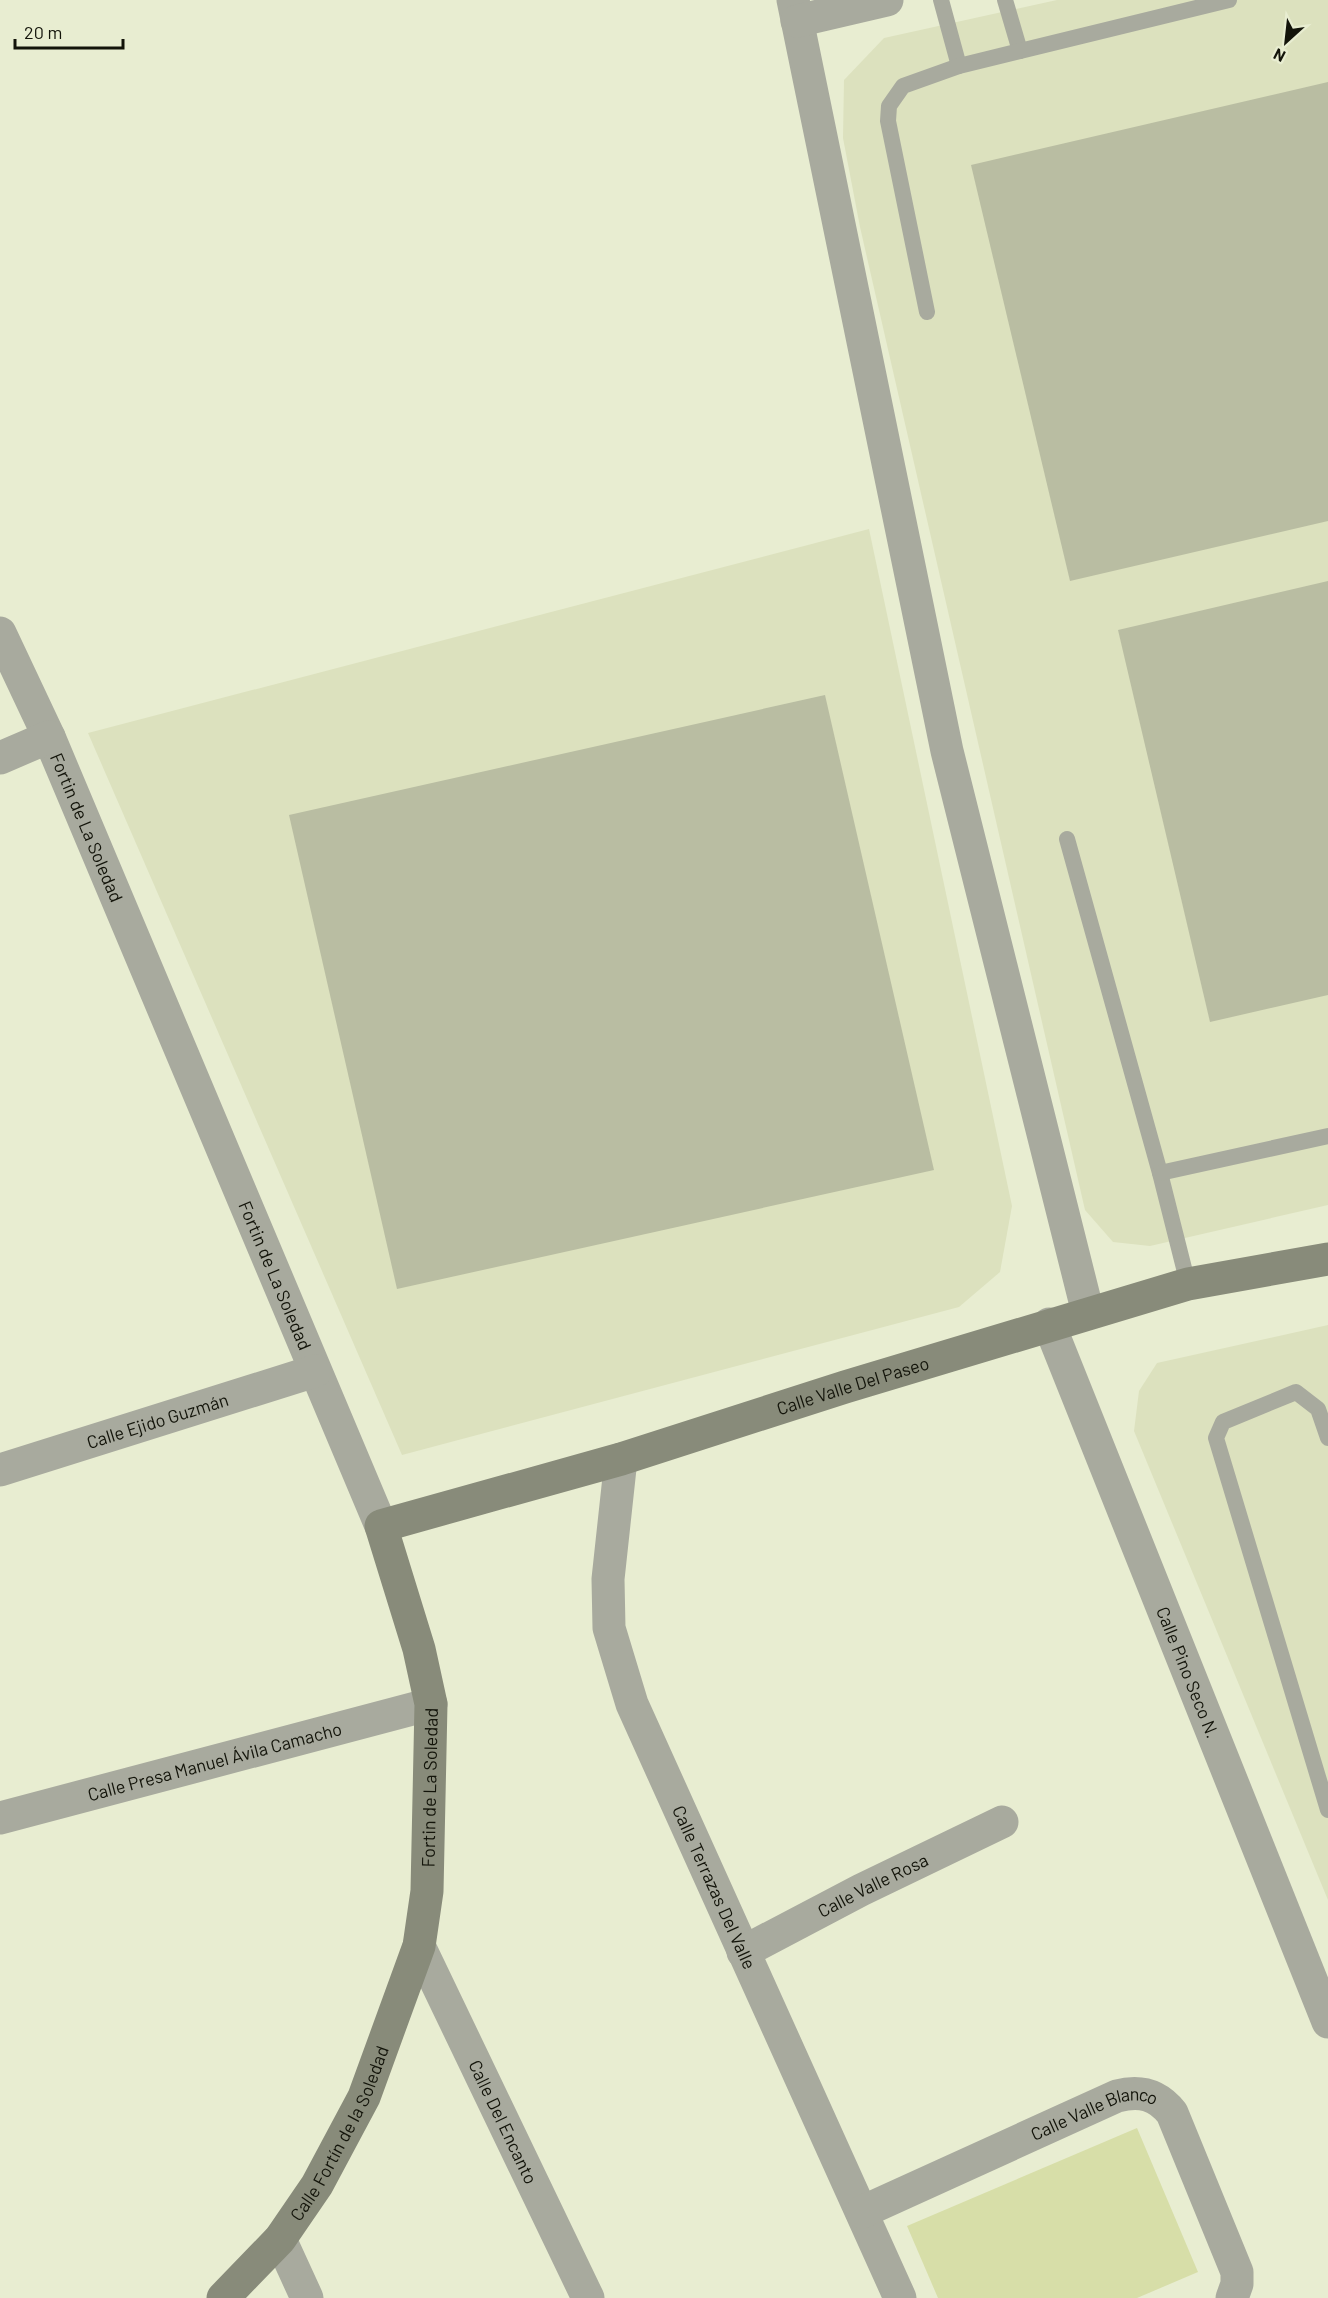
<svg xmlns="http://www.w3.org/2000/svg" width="1328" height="2298" viewBox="0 0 1328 2298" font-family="Barlow,sans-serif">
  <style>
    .built { fill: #dce1be }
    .green { fill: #d7dea8 }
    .building { fill: #b9bda2 }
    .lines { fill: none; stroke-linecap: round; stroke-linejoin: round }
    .lane { stroke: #a8aa9e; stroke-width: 16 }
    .street { stroke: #a8aa9e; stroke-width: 33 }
    .secondary { stroke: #888b7a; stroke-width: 33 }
    .labels { text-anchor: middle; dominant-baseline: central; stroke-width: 4.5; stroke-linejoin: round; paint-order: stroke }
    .street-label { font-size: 18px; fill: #13140a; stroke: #e8edd1 }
  </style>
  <rect width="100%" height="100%" fill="#e8edd1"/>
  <!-- built -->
  <g class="built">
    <path d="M1057,0h271v1205l-178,41 -37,-4 -28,-32 -225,-983 -17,-89 1,-58 40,-42z"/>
    <path d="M869,529l143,677 -12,66 -41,35 -557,148 -314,-722z"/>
    <path d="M1328,1325v575l-194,-469 5,-40 18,-28z"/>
  </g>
  <!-- green -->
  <path class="green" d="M1137,2128l61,144 -61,26h-199l-31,-72z"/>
  <!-- building -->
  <g class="building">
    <path d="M1328,82v439l-258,60 -99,-416z"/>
    <path d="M1328,581v414l-118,27 -92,-392z"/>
    <path d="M825,695l109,475 -537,119 -108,-474z"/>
  </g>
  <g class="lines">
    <!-- lane -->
    <g class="lane">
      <path d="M941,0l18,66"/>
      <path d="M1005,0l15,51"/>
      <path d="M927,312l-39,-191 1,-15 14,-20 56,-20 270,-66"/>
      <path d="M1067,839l93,334 28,111"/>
      <path d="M1160,1173l168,-37"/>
      <path d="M1328,1438l-10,-29 -22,-17 -73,30 -7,16 112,372"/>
    </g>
    <!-- street -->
    <g class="street">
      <path d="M793,0l154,751 141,562"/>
      <path d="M797,21l90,-21"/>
      <path id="s1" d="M0,633l49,104 332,789"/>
      <path d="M0,758l49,-21"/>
      <path id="s2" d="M1049,1324l279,698"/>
      <path id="s3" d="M621,1459l-13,120 1,49 23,76 268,594"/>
      <path id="s4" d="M0,1470l315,-99"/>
      <path id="s5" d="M0,1818l431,-114"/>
      <path id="s6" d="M419,1946l169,352"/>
      <path id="s7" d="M743,1952l118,-62 141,-68"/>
      <path id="s8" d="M862,2212l255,-116c23,-6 40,-2 55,17l65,159v12l-5,14"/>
      <path d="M280,2239l27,59"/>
    </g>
    <!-- secondary -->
    <path class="secondary" id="s9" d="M223,2298l57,-59 37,-54 47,-88 55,-151 8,-55 4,-187 -12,-55 -38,-123 240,-67 224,-72 343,-103 140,-25"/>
  </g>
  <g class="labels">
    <!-- street labels -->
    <g class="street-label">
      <text stroke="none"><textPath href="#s1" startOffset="213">Fortin de La Soledad</textPath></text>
      <text stroke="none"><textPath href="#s1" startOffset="699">Fortin de La Soledad</textPath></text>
      <text stroke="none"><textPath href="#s9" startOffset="1328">Calle Valle Del Paseo</textPath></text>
      <text stroke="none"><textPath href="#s4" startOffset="165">Calle Ejido Guzmán</textPath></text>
      <text stroke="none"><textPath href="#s2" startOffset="375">Calle Pino Seco N.</textPath></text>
      <text stroke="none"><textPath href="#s5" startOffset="222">Calle Presa Manuel Ávila Camacho</textPath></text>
      <text stroke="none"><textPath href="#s9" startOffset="567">Fortin de La Soledad</textPath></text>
      <text stroke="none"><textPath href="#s7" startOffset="146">Calle Valle Rosa</textPath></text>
      <text stroke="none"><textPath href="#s3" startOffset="450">Calle Terrazas Del Valle</textPath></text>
      <text stroke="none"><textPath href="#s8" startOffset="254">Calle Valle Blanco</textPath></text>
      <text stroke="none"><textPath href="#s6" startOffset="195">Calle Del Encanto</textPath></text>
      <text stroke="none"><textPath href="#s9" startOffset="204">Calle Fortín de la Soledad</textPath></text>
    </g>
  </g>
  <!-- north arrow -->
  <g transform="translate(1286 42) rotate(207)" stroke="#e8edd1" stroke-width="4.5" paint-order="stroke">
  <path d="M0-4.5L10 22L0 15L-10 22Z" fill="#13140a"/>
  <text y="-9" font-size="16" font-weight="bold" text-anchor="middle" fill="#13140a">N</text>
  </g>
  <!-- scale -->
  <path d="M15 39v9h108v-9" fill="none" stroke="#13140a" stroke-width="3"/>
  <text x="24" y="39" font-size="18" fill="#13140a" stroke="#e8edd1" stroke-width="4.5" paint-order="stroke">20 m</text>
</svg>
